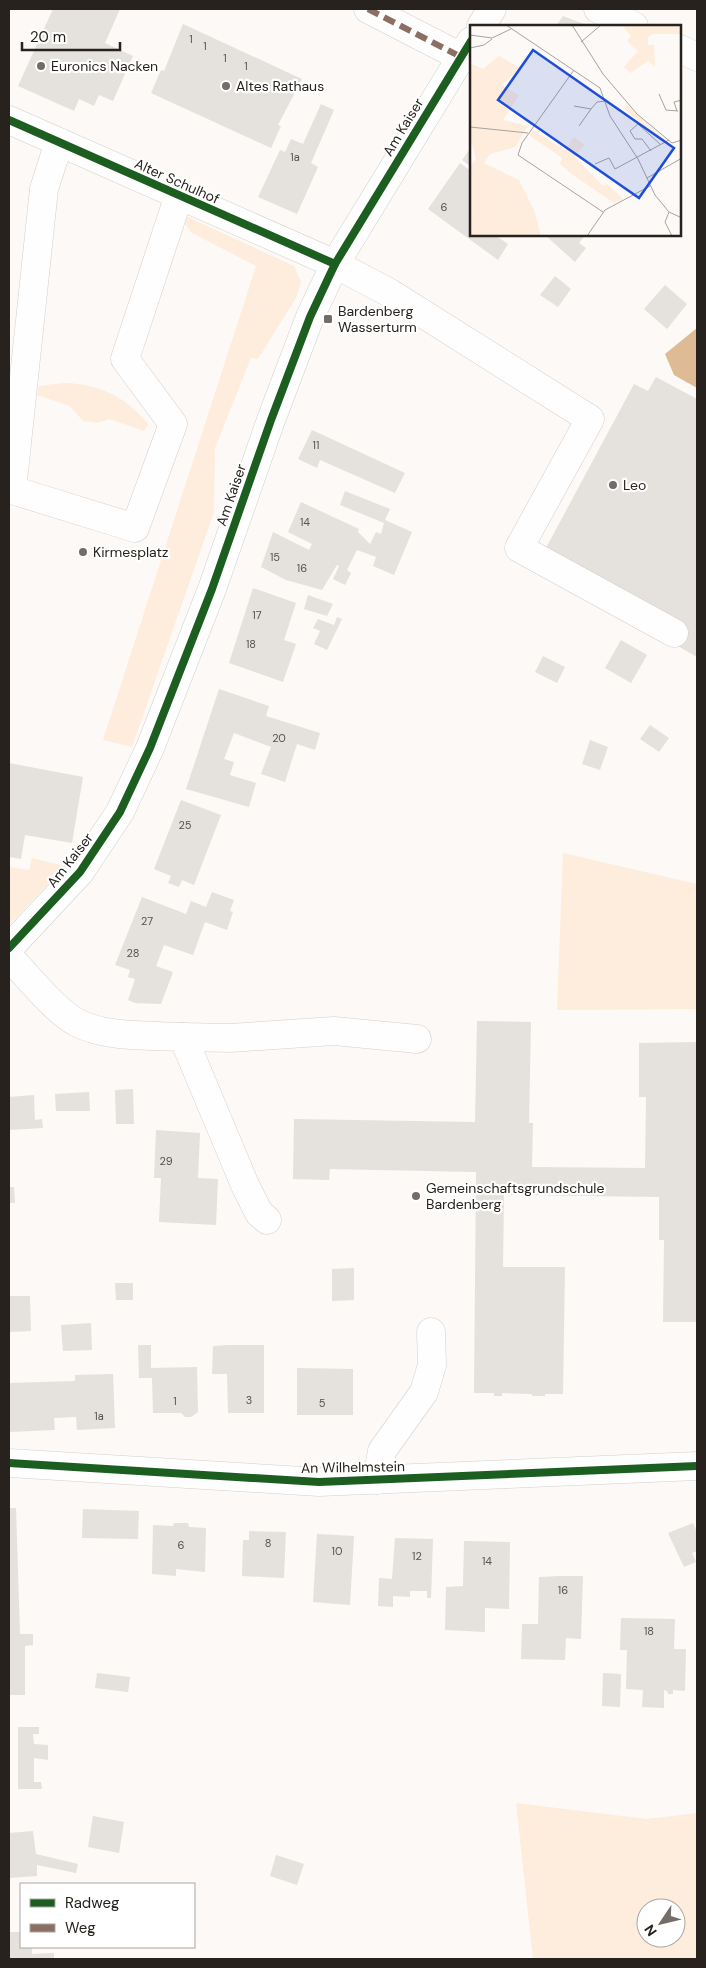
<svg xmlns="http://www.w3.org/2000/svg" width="706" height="1968" viewBox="0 0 706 1968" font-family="'DM Sans',sans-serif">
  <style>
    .green { fill: #feeddc; fill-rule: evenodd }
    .water { fill: #debb95 }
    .building { fill: #e5e1dd }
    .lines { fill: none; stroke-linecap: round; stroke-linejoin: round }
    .minor-casing { stroke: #d3cfcc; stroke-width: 29 }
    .minor { stroke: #fffefe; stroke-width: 28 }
    .quiet { stroke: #8d6e63; stroke-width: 6; stroke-dasharray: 12 6; stroke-linecap: butt }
    .cycleway-casing { stroke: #fff; stroke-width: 11 }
    .cycleway { stroke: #1b5e20; stroke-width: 8 }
    .poi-dot { fill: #726d69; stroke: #fff; stroke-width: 2 }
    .labels { text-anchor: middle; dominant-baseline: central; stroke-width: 4.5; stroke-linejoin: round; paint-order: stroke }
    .number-label { font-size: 11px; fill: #56524d }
    .poi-label { font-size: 14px; fill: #27221d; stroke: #fff; text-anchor: start }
    .street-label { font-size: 14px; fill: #27221d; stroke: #fff }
    .inset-road { fill: none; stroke: #a7a39f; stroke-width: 1 }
    .view { fill: #1d4ed8; fill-opacity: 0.15; stroke: #1d4ed8; stroke-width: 2.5 }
    .inset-edge { fill: none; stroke: #27221d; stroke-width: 2.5 }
  </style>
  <rect width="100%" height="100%" fill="#fcf9f6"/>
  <!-- green -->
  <g class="green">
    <path d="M188,217l106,49 7,16 -5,16 -38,61 -7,-1 -36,90 -1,64 -82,235 -29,-7 153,-474 -64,-33 -9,-12z"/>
    <path d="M63,383c34,0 64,14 85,41l-4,7 -35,-12 -11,4 -15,-2 -13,-15 -33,-11 2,-9z"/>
    <path d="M563,853l134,31v125l-140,1z"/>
    <path d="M32,858l33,8 -56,59v-58l20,3z"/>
    <path d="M516,1803l131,16 50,-6v146h-164zM646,1908h30v30h-30z"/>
  </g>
  <!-- water -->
  <path class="water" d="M697,328v60l-23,-13 -9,-21z"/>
  <!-- building -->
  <g class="building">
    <path d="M53,9h67l-15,34 28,13 -20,45 -14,-6 -5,11 -15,-7 -5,12 -56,-25z"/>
    <path d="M563,16l26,10h-33z"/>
    <path d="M183,24l119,55 -24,46 3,1 -10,22 -120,-55 10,-23 3,1z"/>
    <path d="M321,104l13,6 -23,53 7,4 -21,47 -39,-17 22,-47 5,2 6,-13 12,5z"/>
    <path d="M471,147v20l-9,-7z"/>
    <path d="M460,163l11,8v64h24l13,9 -10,16 -70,-51z"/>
    <path d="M545,235h40l-6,8 7,5 -11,14z"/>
    <path d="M555,276l16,13 -13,18 -18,-12z"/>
    <path d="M665,285l22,19 -20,25 -23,-20z"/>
    <path d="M656,377l41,22v258l-28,-16 11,-21 -134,-72 88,-164 14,7z"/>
    <path d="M312,430l93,43 -10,20 -75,-33 -3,8 -19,-9z"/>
    <path d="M345,491l45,18 -5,11 27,12 -18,43 -21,-9 3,-9 -19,-7 -10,20 4,3 -6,12 -12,-6 6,-13 -2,-1 -15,25 -36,-10 -25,-13 12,-35 36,18 3,-6 -24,-12 13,-30 58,27 -1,3 12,12 6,-12 5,2 3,-11 -44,-18z"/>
    <path d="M253,588l43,15 -12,37 12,4 -13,38 -54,-19z"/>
    <path d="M308,595l25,9 -6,12 -23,-7z"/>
    <path d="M337,617l5,2 -15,31 -13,-6 6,-13 -7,-3 5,-9 16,6z"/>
    <path d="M621,640l26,15 -16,28 -26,-15z"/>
    <path d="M543,656l22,11 -8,16 -22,-11z"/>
    <path d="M219,689l50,17 -3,10 54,17 -5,17 -18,-6 -12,38 -24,-8 10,-27 -37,-14 -10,26 10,3 -4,13 26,8 -7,24 -63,-18z"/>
    <path d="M650,725l19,13 -10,14 -19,-13z"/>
    <path d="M590,740l18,7 -8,23 -18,-6z"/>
    <path d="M9,763l74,14 -11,66 -47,-8 -4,24 -12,-2z"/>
    <path d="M181,800l40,15 -27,70 -12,-5 -3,7 -11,-4 3,-7 -17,-7z"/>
    <path d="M212,892l22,8 -4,11 3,1 -6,18 -22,-8 -12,33 -29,-10 -8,21 17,6 -12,32 -26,-1 -7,-3 7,-21 -7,-2 2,-7 -15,-5 27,-68 44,17 5,-13 15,6z"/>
    <path d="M477,1021l54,1 -2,101h4l-1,44 113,1 1,-71h-7v-54l57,-1 1,280h-34l1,-82h-5v-43l-155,-2 -1,72h62l-2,127h-18v2h-13v-2l-30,-1v3h-8v-3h-20l2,-221 -146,-3 -1,11 -36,-1 1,-60 181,3z"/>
    <path d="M133,1089l1,35h-18l-1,-34z"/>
    <path d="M89,1092l1,19h-34l-1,-17z"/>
    <path d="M34,1095l1,25 7,-1 1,9 -34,2v-33z"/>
    <path d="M156,1130l44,3 -2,45 20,1 -2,46 -57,-3 2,-44h-7z"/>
    <path d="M9,1187h5l1,16h-6z"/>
    <path d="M354,1268v32l-22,1v-32z"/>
    <path d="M115,1283h18v17h-17z"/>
    <path d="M9,1296h21l1,35 -22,1z"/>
    <path d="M91,1323l1,27 -29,1 -2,-26z"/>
    <path d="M138,1345h13v23l46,-1 1,45 -7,5h-6l-4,-4h-28l-1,-35h-13z"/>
    <path d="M228,1345h36v68h-36l-1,-39h-15l1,-28z"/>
    <path d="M297,1368l56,1v46h-56z"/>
    <path d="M113,1374l2,54 -38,2 -1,-13 -22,1 1,12 -46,2v-49l66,-2v-6z"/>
    <path d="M9,1508h7l4,126h13v11l-8,1v49h-16z"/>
    <path d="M83,1509l56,2 -1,28 -56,-1z"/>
    <path d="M174,1523h14l1,4 17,1 -1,44 -29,-3v7l-24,-2 1,-49 20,1z"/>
    <path d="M693,1523l4,9v19l-5,2 4,9 -12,5 -16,-34z"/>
    <path d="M249,1531l37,1 -2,46 -42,-2 1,-36h6z"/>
    <path d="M317,1534l37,2 -4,69 -37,-3z"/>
    <path d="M395,1538l38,1 -2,59h-4v-7h-17v6l-17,-1v11l-15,-1 1,-28 13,1z"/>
    <path d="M464,1541l46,1 -1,67 -24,-1v24l-40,-2 1,-43 17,-1z"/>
    <path d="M559,1576h24l-2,63 -15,-1 -1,22 -44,-1 1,-35h16l1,-47z"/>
    <path d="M621,1618l54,1 -1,30h12l-1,42 -12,-1v4h-5l-1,-3 -3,-1v18l-22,-1 1,-17 -17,-1 1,-39h-7z"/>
    <path d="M97,1673l33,4 -2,15 -33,-4z"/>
    <path d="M603,1673l18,1 -1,33 -18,-1z"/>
    <path d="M18,1727h21v7h-6l1,10 14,1v15l-14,-2v24h7l1,7h-24z"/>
    <path d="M93,1816l31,6 -5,31 -31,-6z"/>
    <path d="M33,1831l3,23 42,10 -2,9 -39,-8v11l-28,2v-45z"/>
    <path d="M276,1855l28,9 -7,21 -27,-9z"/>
    <path d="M9,1932h12v15h11v7l22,-1v6h-45z"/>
  </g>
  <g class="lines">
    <defs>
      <g id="minor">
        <path d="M368,9l93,48"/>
        <path d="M598,9l36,17"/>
        <path d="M481,26l11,-17"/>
        <path d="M680,49l17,8"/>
        <path d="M9,120l326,144 55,29 200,126 -71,129 155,85"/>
        <path d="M59,142l-15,47 -32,301 123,38 38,-104 -48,-65 54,-164"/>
        <path d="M9,948l71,-76 40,-60 30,-64 62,-159 59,-169 39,-103 25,-53 136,-223"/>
        <path d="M9,957c18,18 46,54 67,65 28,16 75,13 107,15l62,148 14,28 8,7"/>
        <path d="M183,1037l47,1 104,-7 83,8"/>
        <path d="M9,1463l310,19 378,-16"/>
        <path d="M377,1480l5,-29 42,-59 8,-27 -1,-33"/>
      </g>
    </defs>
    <!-- minor casing -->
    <use href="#minor" class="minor-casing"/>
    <!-- minor -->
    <use href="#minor" class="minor"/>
    <!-- quiet -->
    <path class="quiet" d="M368,9l93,48"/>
    <defs>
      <g id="cycleway">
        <path d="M9,120l326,144"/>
        <path d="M9,948l71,-76 40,-60 30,-64 62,-159 59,-169 39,-103 25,-53 136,-223"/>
        <path d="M9,1463l310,19 378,-16"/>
      </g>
    </defs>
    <!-- cycleway casing -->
    <use href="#cycleway" class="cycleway-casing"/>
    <!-- cycleway -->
    <use href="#cycleway" class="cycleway"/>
  </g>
  <!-- markers -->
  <g class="poi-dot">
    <circle cx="41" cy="66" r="5"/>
    <circle cx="226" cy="86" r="5"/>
    <rect x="323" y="314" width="10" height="10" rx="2.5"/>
    <circle cx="613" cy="485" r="5"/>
    <circle cx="83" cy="552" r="5"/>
    <circle cx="416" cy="1196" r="5"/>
  </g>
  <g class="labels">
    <!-- number labels -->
    <g class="number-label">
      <text x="191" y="39">1</text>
      <text x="205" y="46">1</text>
      <text x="225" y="58">1</text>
      <text x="246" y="66">1</text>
      <text x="295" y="157">1a</text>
      <text x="444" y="207">6</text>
      <text x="316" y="445">11</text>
      <text x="305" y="522">14</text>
      <text x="275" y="557">15</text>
      <text x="302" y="568">16</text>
      <text x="257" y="615">17</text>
      <text x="251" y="644">18</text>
      <text x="279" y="738">20</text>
      <text x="185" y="825">25</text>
      <text x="147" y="921">27</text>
      <text x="133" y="953">28</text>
      <text x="166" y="1161">29</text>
      <text x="249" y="1400">3</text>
      <text x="175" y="1401">1</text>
      <text x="322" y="1403">5</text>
      <text x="99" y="1416">1a</text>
      <text x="268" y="1543">8</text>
      <text x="181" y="1545">6</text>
      <text x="337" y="1551">10</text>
      <text x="417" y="1556">12</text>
      <text x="487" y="1561">14</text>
      <text x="563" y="1590">16</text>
      <text x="649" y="1631">18</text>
    </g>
    <!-- poi labels -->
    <g class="poi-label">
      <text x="51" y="66">Euronics Nacken</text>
      <text x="236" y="86">Altes Rathaus</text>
      <text x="338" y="311">Bardenberg<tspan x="338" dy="16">Wasserturm</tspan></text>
      <text x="623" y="485">Leo</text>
      <text x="93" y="552">Kirmesplatz</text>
      <text x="426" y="1188">Gemeinschaftsgrundschule<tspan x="426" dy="16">Bardenberg</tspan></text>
    </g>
    <!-- street labels -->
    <g class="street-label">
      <text transform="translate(403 127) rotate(-59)">Am Kaiser</text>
      <text transform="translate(177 181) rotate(24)">Alter Schulhof</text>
      <text transform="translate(231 495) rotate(-71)">Am Kaiser</text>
      <text transform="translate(70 860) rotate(-52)">Am Kaiser</text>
      <text transform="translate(353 1467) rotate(-1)">An Wilhelmstein</text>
    </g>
  </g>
  <!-- overview -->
  <g transform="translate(470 25)">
    <rect width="211" height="211" fill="#fcf9f6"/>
    <path d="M152,0h59v18l-1,-9h-27l-5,3v8h6l1,22 -7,-6 -18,12 -6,-6 14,-16 -11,-10 4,-5zM29,31l21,12 -18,17 17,10 -16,25 25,6 -13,21 -25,7 -6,9 35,17 15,30 7,26h-71v-70l6,-7 -6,-22v-74l13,6zM156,79l38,35v3l-40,-33zM63,105l32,20 9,-13 11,8 -11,11 29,30 4,-2 16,15 -9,4 -41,-28 -13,-11 2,-6 -33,-23z" fill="#feeddc"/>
    <path class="inset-road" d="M36,0l94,63 10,28 28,43 17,36 14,17 13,6M102,0l31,49 34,40 35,29 10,-3M0,10l22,3 19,-9M111,17l20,-17M0,23l14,-3 8,-6M104,45l-52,73 -4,12 85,57M189,69l7,16 12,1M104,81l17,3 6,-7 9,-1M207,86l-3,-9 8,-2M109,101l12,-17M0,102l58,6M181,126l-9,-12h-7l-5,-8 8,-7 23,21M125,139l14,-6 6,11 54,-29M177,153l35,-20M199,187l-4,10 7,14M117,211l18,-26 45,-24"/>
    <path class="view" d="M63,25l141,98 -35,50 -141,-98z"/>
    <rect width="211" height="211" class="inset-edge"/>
  </g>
  <!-- border -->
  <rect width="706" height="1968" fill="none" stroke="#27221d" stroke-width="20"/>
  <!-- legend -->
  <rect x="20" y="1883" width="175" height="65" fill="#ffffff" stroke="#a9a7a5"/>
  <rect x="30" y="1899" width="25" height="8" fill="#1b5e20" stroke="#a9a7a5"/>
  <text x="65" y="1908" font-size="15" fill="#27221d">Radweg</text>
  <rect x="30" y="1924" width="25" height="8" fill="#8d6e63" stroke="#a9a7a5"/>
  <text x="65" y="1933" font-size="15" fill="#27221d">Weg</text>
  <!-- north arrow -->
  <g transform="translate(661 1923) rotate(235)"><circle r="24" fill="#ffffff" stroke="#a9a7a5"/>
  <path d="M0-4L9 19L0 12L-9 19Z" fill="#726d69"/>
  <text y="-8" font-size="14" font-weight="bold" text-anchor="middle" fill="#27221d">N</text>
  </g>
  <!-- scale -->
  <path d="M22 42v8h98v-8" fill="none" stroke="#27221d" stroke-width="2.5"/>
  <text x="30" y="42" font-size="15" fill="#27221d" stroke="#ffffff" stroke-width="4" paint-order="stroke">20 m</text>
</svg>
